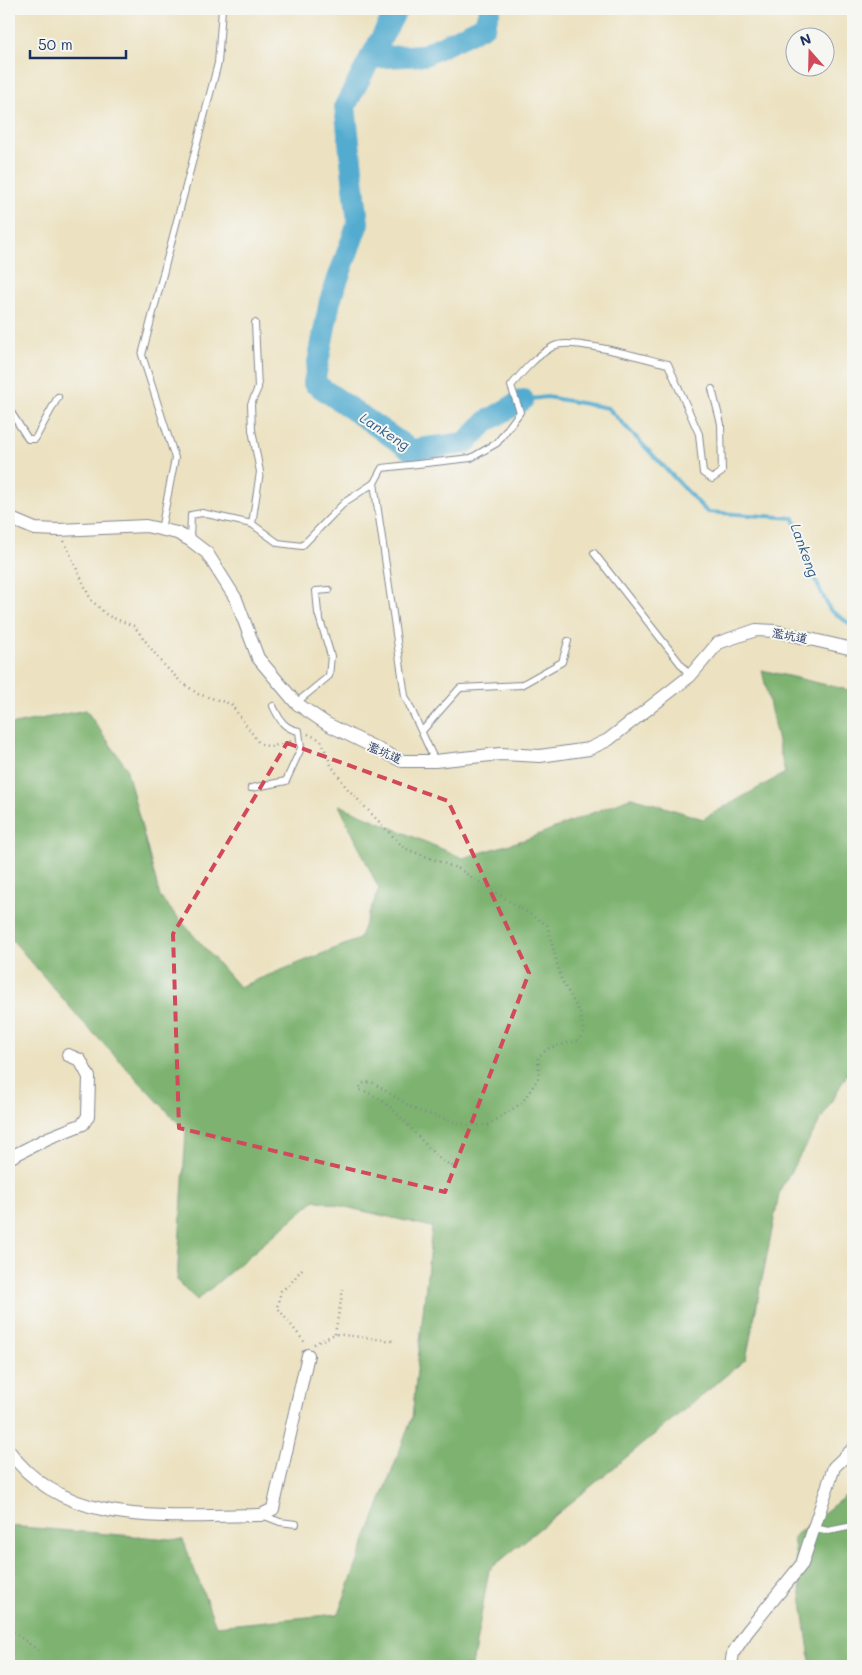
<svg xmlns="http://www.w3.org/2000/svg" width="862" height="1675" viewBox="0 0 862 1675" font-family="Mali,'LXGW WenKai TC',sans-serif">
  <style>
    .forest { fill: #7db26f; stroke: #4c7066 }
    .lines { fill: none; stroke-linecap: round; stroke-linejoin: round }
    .stream { stroke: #53acd0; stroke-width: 4 }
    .river { stroke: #53acd0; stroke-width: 22 }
    .service-casing { stroke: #848890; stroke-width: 8 }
    .minor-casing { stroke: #848890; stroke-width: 14 }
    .path { stroke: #848890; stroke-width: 2.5; stroke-dasharray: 1 4; stroke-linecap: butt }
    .service { stroke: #fff; stroke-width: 6 }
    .minor { stroke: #fff; stroke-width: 12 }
    .marked { fill: none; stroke: #d1495b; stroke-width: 4; stroke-dasharray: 10 6; stroke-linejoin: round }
    .labels { text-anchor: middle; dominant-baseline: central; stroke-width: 4; stroke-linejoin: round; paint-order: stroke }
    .street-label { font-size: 12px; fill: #1b2f5e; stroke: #f6f6f2 }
    .water-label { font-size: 14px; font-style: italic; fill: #2f5b86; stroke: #f6f6f2 }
  </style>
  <rect width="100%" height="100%" fill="#f6f6f2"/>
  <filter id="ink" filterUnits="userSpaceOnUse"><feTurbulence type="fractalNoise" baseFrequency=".02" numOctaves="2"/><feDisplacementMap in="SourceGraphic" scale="10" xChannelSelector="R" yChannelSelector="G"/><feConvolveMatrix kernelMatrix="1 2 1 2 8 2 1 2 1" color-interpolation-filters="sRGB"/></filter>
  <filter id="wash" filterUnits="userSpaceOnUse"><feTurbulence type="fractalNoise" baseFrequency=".0096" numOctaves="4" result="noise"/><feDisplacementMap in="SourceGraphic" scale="20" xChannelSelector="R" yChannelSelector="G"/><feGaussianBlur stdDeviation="1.12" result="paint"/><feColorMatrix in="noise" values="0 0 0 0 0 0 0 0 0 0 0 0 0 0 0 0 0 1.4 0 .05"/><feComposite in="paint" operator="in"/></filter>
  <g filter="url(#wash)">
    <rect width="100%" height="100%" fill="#ece2c1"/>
    <!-- forest -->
    <g class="forest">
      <path d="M762,670l91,21v373l-73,126 -34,169 -257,211 -17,96h-463v-140l174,14 33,86 122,-12 74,-196 20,-191 -117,-27 -118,100 -20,-19 9,-150 -105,-111 -72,-84v-211l77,-15 40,57 34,130 79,90 120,-48 20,-50 -40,-84 124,53 67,-20 102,-41 71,22 82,-46z"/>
      <path d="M853,1490v176h-42l-18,-129z"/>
    </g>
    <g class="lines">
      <!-- stream -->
      <path class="stream" d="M523,400l24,-3 61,11 99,104 87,6 13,45 23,47 23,16"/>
      <!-- river -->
      <g class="river">
        <path d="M397,9l-52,97 13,117 -28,78 -16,82 97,67 54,-7 22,-22 36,-21"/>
        <path d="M370,58l54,-3 60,-29 6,-17"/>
      </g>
    </g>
  </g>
  <g filter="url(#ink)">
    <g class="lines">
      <defs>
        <g id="service">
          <path d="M9,409l19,30h7l23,-42"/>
          <path d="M374,483l31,213 30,65"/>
          <path d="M252,524l8,-52 -8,-42 -1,-26 7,-16 -3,-65"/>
          <path d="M161,530l14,-72 -33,-103 76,-292 4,-54"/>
          <path d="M190,540l1,-25 11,-2 50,11 26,19 24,3 43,-44 29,-19 8,-15 89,-10 26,-15 23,-31 -9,-26c13,-16 25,-30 43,-40 17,-9 92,13 114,18l31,70 4,39 9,6 10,-7 -1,-48 -9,-35"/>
          <path d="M594,553l96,123"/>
          <path d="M296,703l33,-27 2,-20 -13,-43 -2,-22 13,-1"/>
          <path d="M422,731l38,-43 61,-3 41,-23 6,-21"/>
          <path d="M251,788l35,-7 15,-33 -2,-17c-16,-3 -19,-11 -26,-25"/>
          <path d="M262,1515l18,7 16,2"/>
          <path d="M815,1528l13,3 25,-5"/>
        </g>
        <g id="minor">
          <path d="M9,518l26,11 24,1 87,-4 31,7 13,7 17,13 29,46 22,59 38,45 31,21 75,37h33l65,-7 40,2 49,-7 19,-9 82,-64 28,-33 38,-13 19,1 78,18"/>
          <path d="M9,1158l39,-20 35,-14 5,-8 1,-39 -9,-17 -12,-5"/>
          <path d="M9,1451c57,80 166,64 252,64l12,-6 35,-154"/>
          <path d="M731,1666l2,-13 14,-21 55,-68 32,-97 19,-18"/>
        </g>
      </defs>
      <!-- service casing -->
      <use href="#service" class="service-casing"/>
      <!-- minor casing -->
      <use href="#minor" class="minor-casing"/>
      <!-- path -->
      <g class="path">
        <path d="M64,541l27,59 17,16 26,10 28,37 18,18 18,13 33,10 28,39 11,4 22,-6"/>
        <path d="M308,734l13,6 10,25 15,22 58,61 55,21 88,56 14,54 19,34 4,19 -5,8 -30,8 -11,9 1,20 -17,26 -34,22h-22l-50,-15 -43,-27 -7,-1 -5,3 -2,5c30,5 58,49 80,68 6,5 14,8 21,12"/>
        <path d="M302,1269l-12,15 -9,7 -4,16 29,37"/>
        <path d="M335,1334l8,-45"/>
        <path d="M314,1344l21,-10 58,7"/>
        <path d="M9,1629l30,22"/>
        <path d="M9,1665l1,1"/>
      </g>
      <!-- service -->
      <use href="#service" class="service"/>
      <!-- minor -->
      <use href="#minor" class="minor"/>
    </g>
  </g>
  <!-- marked area -->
  <path class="marked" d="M287,743l161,58 81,172 -84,219 -266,-64 -6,-194z"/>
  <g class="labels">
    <!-- street labels -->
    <g class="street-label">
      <text transform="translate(790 635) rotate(10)">濫坑道</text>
      <text transform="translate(385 752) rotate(23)">濫坑道</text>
    </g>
    <!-- water labels -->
    <g class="water-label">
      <text transform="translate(385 431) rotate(33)">Lankeng</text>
      <text transform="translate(805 550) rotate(70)">Lankeng</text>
    </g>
  </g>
  <!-- margin -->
  <rect width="862" height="1675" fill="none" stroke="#f6f6f2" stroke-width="30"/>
  <!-- north arrow -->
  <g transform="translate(810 52) rotate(340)"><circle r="24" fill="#f6f6f2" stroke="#9ea6b7"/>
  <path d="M0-4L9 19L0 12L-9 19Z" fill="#d1495b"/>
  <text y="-8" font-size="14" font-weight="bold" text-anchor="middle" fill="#1b2f5e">N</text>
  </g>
  <!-- scale -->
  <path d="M30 50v8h96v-8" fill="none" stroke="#1b2f5e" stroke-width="2.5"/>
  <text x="38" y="50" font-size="15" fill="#1b2f5e" stroke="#f6f6f2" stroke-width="4" paint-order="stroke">50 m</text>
</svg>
